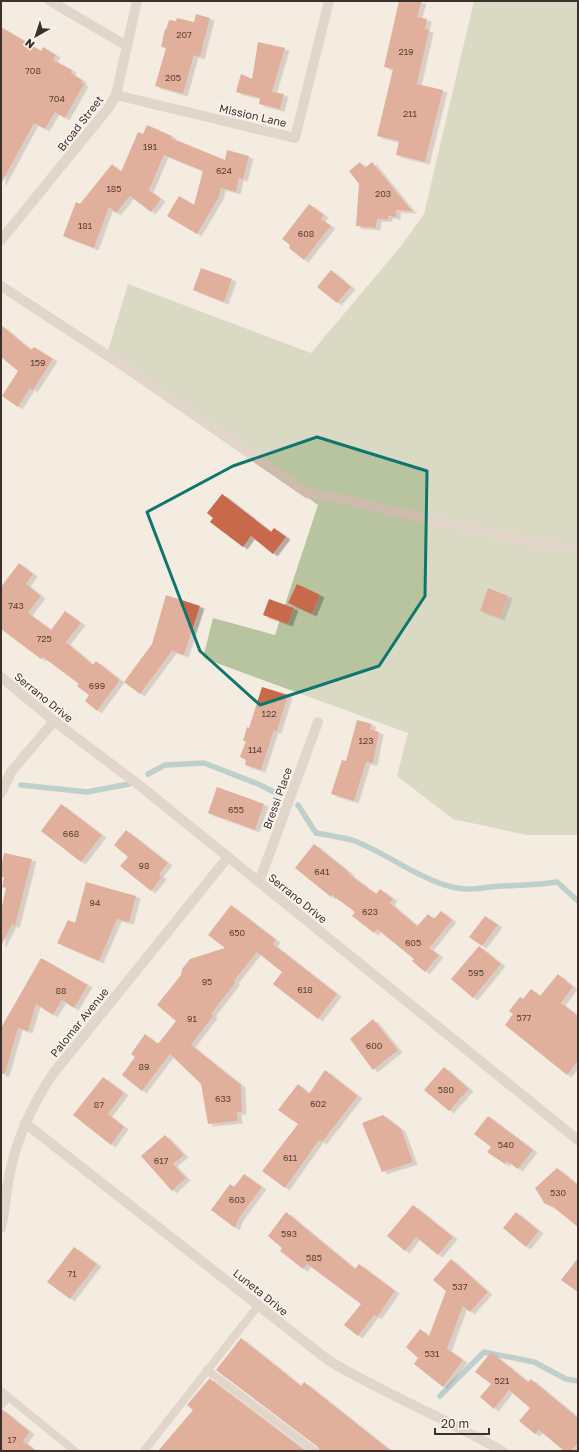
<svg xmlns="http://www.w3.org/2000/svg" width="579" height="1452" viewBox="0 0 579 1452" font-family="'Golos Text',sans-serif">
  <style>
    .green { fill: #b8c4a0 }
    .lines { fill: none; stroke-linecap: round; stroke-linejoin: round }
    .stream { stroke: #7fb0b2; stroke-width: 5.5 }
    .building { fill: #c8694b; filter: url(#shadow) }
    .service { stroke: #cdbbac; stroke-width: 8 }
    .minor { stroke: #cdbbac; stroke-width: 10 }
    .marked { fill: none; stroke: #0f766e; stroke-width: 3; stroke-linejoin: round }
    .labels { text-anchor: middle; dominant-baseline: central; stroke-width: 3.5; stroke-linejoin: round; paint-order: stroke }
    .number-label { font-size: 9px; fill: #5e3e33 }
    .street-label { font-size: 11px; fill: #3b302b; stroke: #fbf5ee }
  </style>
  <defs>
    <filter id="shadow"><feDropShadow dx="4.5" dy="2.5" stdDeviation="0" flood-color="#0004"/></filter>
  </defs>
  <rect width="100%" height="100%" fill="#f4ebe1"/>
  <!-- green -->
  <path class="green" d="M474,1h104v834h-51l-74,-16 -56,-43 11,-43 -205,-75 10,-40 62,17 43,-130 -210,-154 20,-67 183,69 91,-108 22,-31z"/>
  <g class="lines">
    <!-- stream -->
    <g class="stream">
      <path d="M148,774l17,-9 39,-2 54,21 18,9"/>
      <path d="M21,785l66,7 42,-8"/>
      <path d="M298,805l18,28c12,2 25,4 36,7 33,12 60,35 93,45 23,8 35,2 57,1 19,-1 37,-1 55,-4l21,19"/>
      <path d="M440,1396l44,-44 50,10 32,17 12,2"/>
    </g>
  </g>
  <!-- building -->
  <g class="building">
    <path d="M399,1h23l-5,16 10,2 -2,10 4,1 -12,54 26,6 -18,72 -29,-7 3,-14 -22,-5 16,-67 -9,-2z"/>
    <path d="M196,14l14,4 -10,39 -6,-2 -11,39 -28,-8 11,-38 -5,-1 4,-18 1,1 3,-10 7,1 1,-3 17,4z"/>
    <path d="M1,27l40,24 2,-4 13,8 -3,5 19,10 -1,3 11,7 -1,2 3,2 -19,34 -10,-6 -10,17 -11,-6 -33,61z"/>
    <path d="M258,42l27,6 -13,44 12,2 -4,15 -21,-5 1,-6 -24,-6 5,-18 11,5z"/>
    <path d="M147,125l25,11 -1,2 54,22 2,-10 22,6 -6,23 -4,-1 -3,14 -15,-4 -2,9 -22,37 -30,-18 12,-20 15,9 9,-34 -39,-16 -15,35 12,9 -10,13 -21,-16 -14,17 -7,-6 -15,41 -31,-12 13,-34 4,2 32,-40 9,8 17,-40 5,2z"/>
    <path d="M360,162l5,6 7,-6 40,49 -16,-1v7l-8,-1v3h-11l-1,9 -20,-2 3,-42 -10,-13z"/>
    <path d="M309,204l15,11 -3,4 10,7 -27,34 -15,-12 1,-3 -8,-6z"/>
    <path d="M201,268l31,11 -8,23 -31,-12z"/>
    <path d="M331,270l20,17 -14,16 -20,-16z"/>
    <path d="M1,325l30,25 3,-3 19,12 -20,31 -3,-2 -12,19 -16,-11 16,-25 -17,-14z"/>
    <path d="M222,494l49,38 3,-4 12,9 -13,17 -22,-18 -8,11 -33,-25 3,-4 -6,-5z"/>
    <path d="M19,563l14,11 -7,10 15,12 -13,17 23,17 14,-19 16,12 -15,19 27,23 3,-4 24,19 -23,31 -12,-10 4,-6 -12,-9 2,-2 -36,-27 -2,2 -40,-30v-42z"/>
    <path d="M297,584l23,11 -8,19 -24,-11z"/>
    <path d="M488,588l20,8 -8,22 -20,-7z"/>
    <path d="M166,595l34,11 -16,49 -12,-4 -32,43 -16,-12 28,-38z"/>
    <path d="M269,599l25,9 -6,16 -25,-9z"/>
    <path d="M262,687l26,8 -11,36 -3,-1 -13,40 -16,-5 1,-5 -6,-3 6,-16h-3l4,-14 2,1z"/>
    <path d="M357,720l15,4 -2,5 9,3 -6,31 -7,-1 -12,39 -23,-7 11,-34 4,1z"/>
    <path d="M217,787l47,17 -9,26 -47,-17z"/>
    <path d="M61,804l41,31 -21,27 -40,-31z"/>
    <path d="M126,830l42,33 -9,11 3,3 -11,14 -31,-25 8,-9 -14,-12z"/>
    <path d="M314,844l36,29 -1,1 27,20 4,-5 13,10 -3,4 27,23 11,-12 6,5 7,-8 11,9 -23,28 10,7 -14,17 -13,-11 2,-2 -37,-30 -3,4 -22,-17 3,-4 -23,-17 -1,2 -36,-29z"/>
    <path d="M4,853l28,6 -17,67 -3,-2 -11,22v-35l5,-23 -4,-1 2,-10h-3v-9z"/>
    <path d="M86,882l50,14 -7,26 -12,-3 -18,42 -42,-18 11,-23 7,3z"/>
    <path d="M231,905l45,35 -3,4 64,50 -19,25 -45,-35 9,-12 -25,-20 -23,29 2,1 -25,32 2,2 -22,29 50,40 1,27h-5l1,9 -30,3 -7,-40 -31,-30 -28,37 -20,-16 13,-18 -4,-3 14,-20 13,10 18,-23 -19,-16 24,-30 1,-6 8,-10 35,-11 -17,-13z"/>
    <path d="M485,916l13,9 -16,21 -13,-9z"/>
    <path d="M479,946l22,18 -28,34 -22,-19z"/>
    <path d="M41,958l47,27 -14,23 -12,-8 -9,15 -17,-11 -8,27 -10,-3 -13,46h-4v-46z"/>
    <path d="M558,974l15,13 -12,16 17,13v45l-11,14 -62,-50 8,-11 -4,-3 11,-14 3,2 8,-10 9,7z"/>
    <path d="M373,1019l25,31 -25,20 -23,-31z"/>
    <path d="M444,1067l25,22 -20,22 -25,-21z"/>
    <path d="M325,1070l33,26 -36,46 -3,-2 -34,48 -23,-17 36,-47 -20,-14 20,-26 11,10z"/>
    <path d="M103,1077l21,16 -16,21 16,13 -13,18 -38,-30z"/>
    <path d="M383,1115l18,14 12,33 -31,10 -20,-49z"/>
    <path d="M488,1116l45,34 -15,19 -11,-8 -2,3 -18,-12 4,-5 -17,-13z"/>
    <path d="M165,1135l19,20 -11,9 13,14 -14,13 -31,-35z"/>
    <path d="M557,1168l21,17v42l-26,-21 -7,-2 -10,-16z"/>
    <path d="M244,1174l18,13 -23,31 -4,10 -24,-18 19,-26 4,3z"/>
    <path d="M413,1205l40,32 -15,18 -22,-18 -11,14 -18,-15z"/>
    <path d="M286,1212l69,57 4,-5 36,27 -18,26 -3,-2 -16,21 -14,-11 17,-21 -54,-40 -4,5 -23,-18 2,-3 -14,-12z"/>
    <path d="M516,1212l23,19 -13,16 -23,-19z"/>
    <path d="M74,1247l23,17 -27,35 -23,-17z"/>
    <path d="M578,1258v34l-17,-12z"/>
    <path d="M451,1259l37,33 -18,20 -7,-6 -16,43 16,11 -20,27 -29,-23 4,-6 -12,-11 14,-18 9,7 17,-45 -13,-11z"/>
    <path d="M241,1338l60,48 3,-4 87,69h-71l-2,-4 -102,-77z"/>
    <path d="M491,1352l37,30 3,-3 47,39v25l-7,8h-7l-25,-21 -4,4 -16,-13 11,-13 -21,-18 -15,19 -14,-12 11,-13 -16,-12z"/>
    <path d="M209,1379v-1l97,73h-148l35,-41 -6,-5z"/>
    <path d="M1,1410h2l27,22 -7,9 13,10h-35z"/>
  </g>
  <g class="lines">
    <!-- service -->
    <g class="service">
      <path d="M207,1370l108,81"/>
      <path d="M1,1391l74,60"/>
      <path d="M1,1405l7,-8"/>
      <path d="M144,1451l114,-145"/>
    </g>
    <!-- minor -->
    <g class="minor">
      <path d="M50,1l77,45"/>
      <path d="M116,95l179,43 34,-137"/>
      <path d="M1,240l109,-134 6,-11 21,-94"/>
      <path d="M1,286l121,79 185,128 35,6 156,36 80,15"/>
      <path d="M1,677l53,44 85,64 439,355"/>
      <path d="M1,793l10,-21 43,-51"/>
      <path d="M259,882l59,-160"/>
      <path d="M25,1123l303,237c56,34 117,58 174,91"/>
      <path d="M1,1228c4,-17 5,-34 8,-51 7,-38 22,-70 43,-102l176,-218"/>
    </g>
  </g>
  <!-- marked area -->
  <path d="M0 0H579V1452H0ZM317,437l110,34 -2,125 -46,70 -119,39 -60,-54 -53,-139 86,-46z" fill="#f4ebe1" fill-opacity=".55" fill-rule="evenodd"/>
  <path class="marked" d="M317,437l110,34 -2,125 -46,70 -119,39 -60,-54 -53,-139 86,-46z"/>
  <g class="labels">
    <!-- number labels -->
    <g class="number-label">
      <text x="184" y="34">207</text>
      <text x="406" y="51">219</text>
      <text x="33" y="70">708</text>
      <text x="173" y="77">205</text>
      <text x="57" y="98">704</text>
      <text x="410" y="113">211</text>
      <text x="150" y="146">191</text>
      <text x="224" y="170">624</text>
      <text x="114" y="188">185</text>
      <text x="383" y="193">203</text>
      <text x="85" y="225">181</text>
      <text x="306" y="233">608</text>
      <text x="38" y="362">159</text>
      <text x="16" y="605">743</text>
      <text x="44" y="638">725</text>
      <text x="97" y="685">699</text>
      <text x="269" y="713">122</text>
      <text x="366" y="740">123</text>
      <text x="255" y="749">114</text>
      <text x="236" y="809">655</text>
      <text x="71" y="833">668</text>
      <text x="144" y="865">98</text>
      <text x="322" y="871">641</text>
      <text x="95" y="902">94</text>
      <text x="370" y="911">623</text>
      <text x="237" y="932">650</text>
      <text x="413" y="942">605</text>
      <text x="476" y="972">595</text>
      <text x="207" y="981">95</text>
      <text x="305" y="989">618</text>
      <text x="61" y="990">88</text>
      <text x="524" y="1017">577</text>
      <text x="192" y="1018">91</text>
      <text x="374" y="1045">600</text>
      <text x="144" y="1066">89</text>
      <text x="446" y="1089">580</text>
      <text x="223" y="1098">633</text>
      <text x="318" y="1103">602</text>
      <text x="99" y="1104">87</text>
      <text x="506" y="1144">540</text>
      <text x="290" y="1157">611</text>
      <text x="161" y="1160">617</text>
      <text x="558" y="1192">530</text>
      <text x="237" y="1199">603</text>
      <text x="289" y="1233">593</text>
      <text x="314" y="1257">585</text>
      <text x="72" y="1273">71</text>
      <text x="460" y="1286">537</text>
      <text x="432" y="1353">531</text>
      <text x="502" y="1380">521</text>
      <text x="12" y="1439">17</text>
    </g>
    <!-- street labels -->
    <g class="street-label">
      <text transform="translate(253 115) rotate(13)">Mission Lane</text>
      <text transform="translate(80 123) rotate(-52)">Broad Street</text>
      <text transform="translate(44 697) rotate(39)">Serrano Drive</text>
      <text transform="translate(277 798) rotate(-70)">Bressi Place</text>
      <text transform="translate(298 898) rotate(39)">Serrano Drive</text>
      <text transform="translate(79 1022) rotate(-51)">Palomar Avenue</text>
      <text transform="translate(261 1292) rotate(39)">Luneta Drive</text>
    </g>
  </g>
  <!-- border -->
  <rect width="579" height="1452" fill="none" stroke="#3b302b" stroke-width="4"/>
  <!-- north arrow -->
  <g transform="translate(36 36) rotate(219)" stroke="#fbf5ee" stroke-width="3" paint-order="stroke">
  <path d="M0-3L7 15L0 10L-7 15Z" fill="#3b302b"/>
  <text y="-6" font-size="11" font-weight="bold" text-anchor="middle" fill="#3b302b">N</text>
  </g>
  <!-- scale -->
  <path d="M435 1428v6h54v-6" fill="none" stroke="#3b302b" stroke-width="2"/>
  <text x="441" y="1428" font-size="12" fill="#3b302b" stroke="#fbf5ee" stroke-width="3" paint-order="stroke">20 m</text>
</svg>
